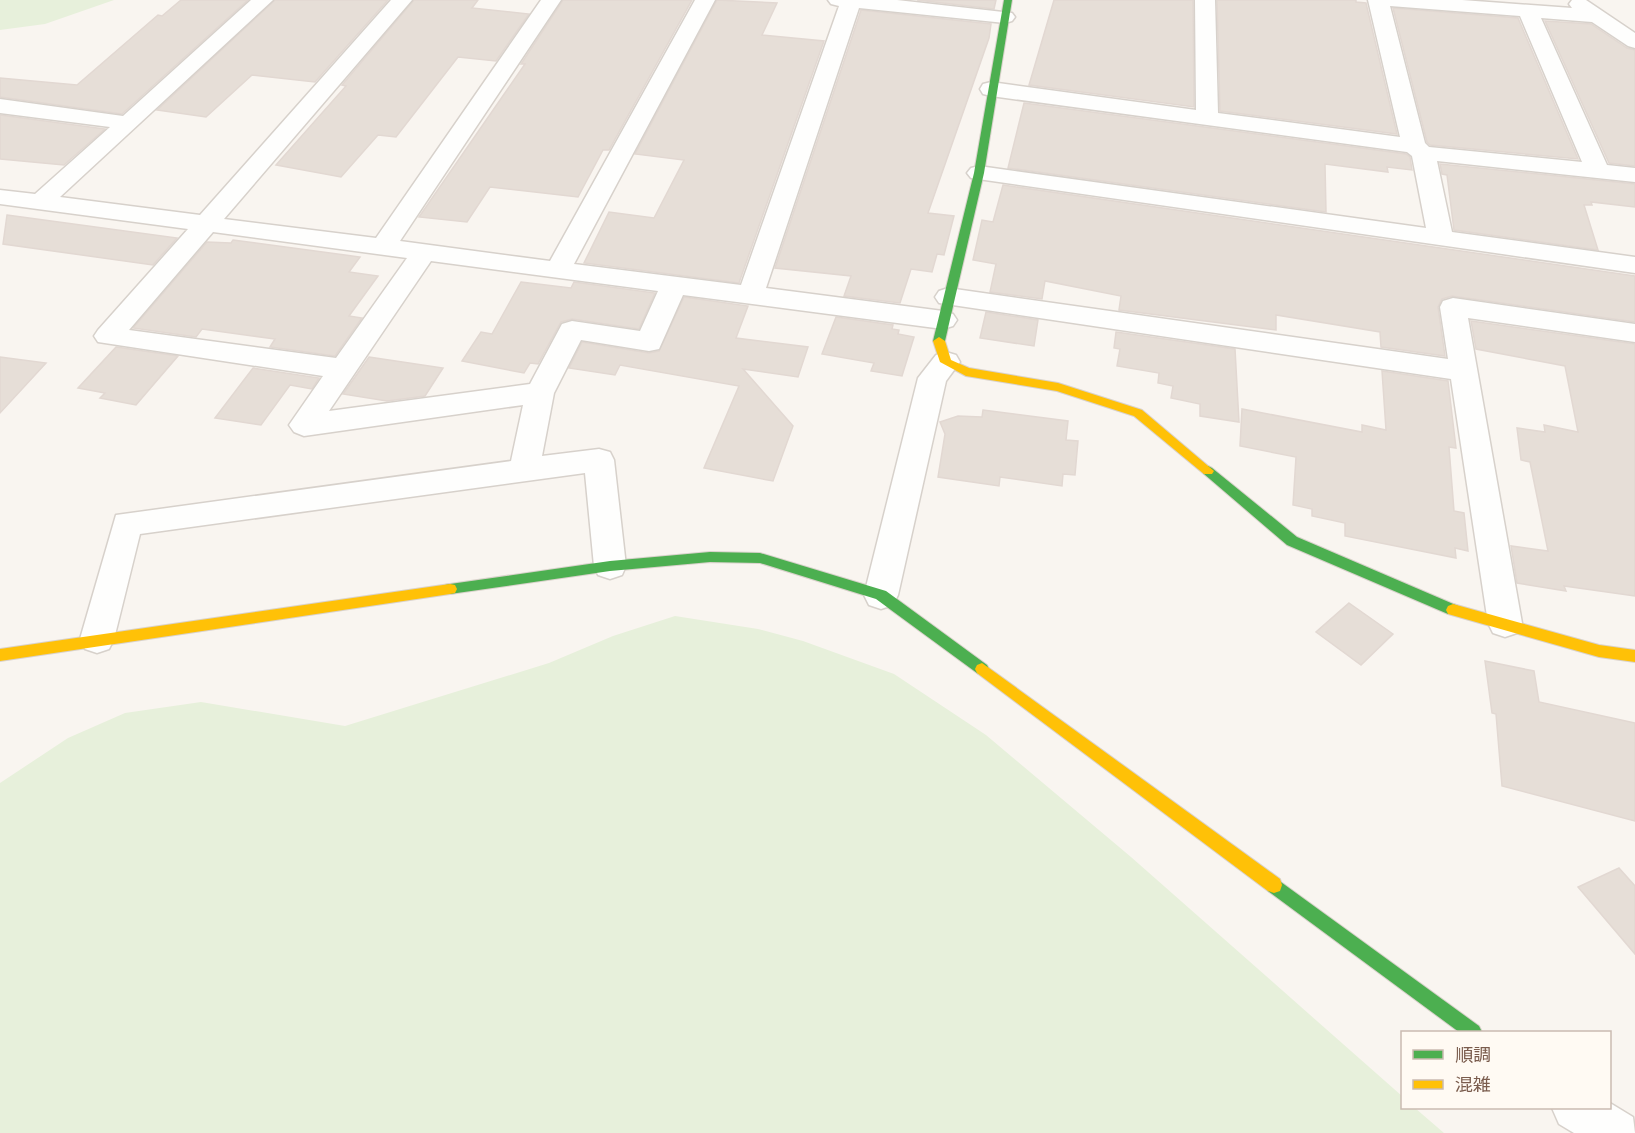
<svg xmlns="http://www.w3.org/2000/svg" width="1635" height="1133" viewBox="0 0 1635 1133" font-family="'Archivo Narrow','Noto Sans JP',sans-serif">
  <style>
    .green { fill: #e7f0db }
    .building { fill: #e6ded7; stroke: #e2d8d2; stroke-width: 1.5 }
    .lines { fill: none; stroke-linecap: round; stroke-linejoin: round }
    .street-casing { stroke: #d7d1cb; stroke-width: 3 }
    .fast-casing { stroke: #d9d2cb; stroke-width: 2 }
    .slow-casing { stroke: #d9d2cb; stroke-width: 2 }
    .street { fill: #fefefd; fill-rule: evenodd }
    .fast { fill: #4caf50; fill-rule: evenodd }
    .slow { fill: #ffc107; fill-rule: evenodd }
  </style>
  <rect width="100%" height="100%" fill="#f9f5f0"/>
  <!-- green -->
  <g class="green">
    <path d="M0,0h114l-69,24 -45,6z"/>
    <path d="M675,616l83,13 45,12 91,33 92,61 145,122 271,239v12h13l29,25h-1444v-350l68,-45 57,-25 76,-11 144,24 204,-63 64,-27z"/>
  </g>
  <!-- building -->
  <g class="building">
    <path d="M181,0h67l-126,114 -122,-17v-19l77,7 81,-70 4,1z"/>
    <path d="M275,0h113l-73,82 -63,-7 -46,42 -49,-7z"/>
    <path d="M414,0h64l-6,8 57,6 -33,47 -38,-4 -62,80 -18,-2 -37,42 -65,-12 70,-79 -4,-1z"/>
    <path d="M563,0h129l-83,150h-6l-25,47 -88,-10 -23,35 -48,-5 106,-153h-4z"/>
    <path d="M717,0l60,3 -15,32 62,6 -85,242 -155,-20 25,-51 45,6 30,-58 -49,-6z"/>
    <path d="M917,0h79l-2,9z"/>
    <path d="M1054,0h139l1,107 -165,-22z"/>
    <path d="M1217,0h139v2l10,1 31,131 -177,-23z"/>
    <path d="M1393,8l125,10 60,141 -148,-14 -3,-3z"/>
    <path d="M861,10l130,14 -2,14 -61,175 26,3 -10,39 -7,-1 -5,18 -21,-3 -11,34 -56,-7 7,-20 -76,-8z"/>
    <path d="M1545,21l46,3 36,24 8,2v116l-26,-3z"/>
    <path d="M1024,103l382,51 4,3 2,13 -25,-3 1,5 -63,-8 1,48 -318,-44z"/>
    <path d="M0,115l105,14 -41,36 -64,-6z"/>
    <path d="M1440,164l195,20v23l-44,-5 1,3h-8l14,45 -144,-20 -7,-55 -5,-1z"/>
    <path d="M1003,185l632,91v46l-183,-26 -10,3 -4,8 7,49 -64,-9 -1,-15 -104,-17v15l-157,-20 2,-14 -76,-15 -3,18 -52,-7 6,-28 -23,-4 9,-40 11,2z"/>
    <path d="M7,215l170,23 -24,27 -150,-21z"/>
    <path d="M233,240l127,17 -11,15 29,4 -29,40 13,2 -27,38 -65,-9 5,-8 -73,-10 -6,8 -63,-9 74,-86 24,1z"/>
    <path d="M521,282l50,6 3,-6 81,11 -16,36 -67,-10 -11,3 -23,42 -8,-1 -6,10 -62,-12 19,-29 11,2z"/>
    <path d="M684,297l64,9 -12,32 72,9 -10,30 -55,-8 50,57 -20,55 -69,-13 35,-82 -119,-21 -5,10 -46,-7 13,-26 67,11 10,-2z"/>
    <path d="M986,312l52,8 -4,26 -54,-8z"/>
    <path d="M836,317l57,8 -1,4 7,1 -1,4 16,3 -12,39 -31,-5 3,-8 -52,-9z"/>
    <path d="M1471,321l164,23v252l-71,-10 2,5 -49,-8 -6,-37 37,5 -18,-89 -9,-2 -4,-32 28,4 -1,-7 34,7 -13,-66 -89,-17z"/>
    <path d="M1116,332l119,17 4,73 -39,-6v-12l-29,-6 2,-12 -15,-3 1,-10 -42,-7 3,-17 -6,-1z"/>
    <path d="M116,347l62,9 -42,49 -36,-7 5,-5 -27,-5z"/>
    <path d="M0,357l46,6 -46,50z"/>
    <path d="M369,357l74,11 -18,28 -38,5 -44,-7z"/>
    <path d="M253,368l66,10 -7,11 -22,-4 -29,40 -46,-7z"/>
    <path d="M1382,371l66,10 8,67 -7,-1 5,64 10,2 4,38 -13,-3 1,10 -111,-22v-13l-33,-7v-7l-19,-4 3,-48 -56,-11 2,-37 120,23v-7l24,5z"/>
    <path d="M983,410l85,11 -2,19 12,1 -3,34 -12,-1 -1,12 -62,-9 -1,9 -61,-9 7,-43 -5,-12 18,-6 24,1z"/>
    <path d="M1349,603l44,31 -32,31 -45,-33z"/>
    <path d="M1485,661l49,10 5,31 96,21v98l-133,-35 -6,-72 -4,-1z"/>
    <path d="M1619,868l16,18v68l-57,-67z"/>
  </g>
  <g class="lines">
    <defs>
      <g id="street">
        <path d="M251,0h22l-213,197 140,18 191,-215h21l-188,219 152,19 165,-238h20l-161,241 150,20 145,-261h20l-141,264 167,21 98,-279 -8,-2 -3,-4h69l115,13 3,4 -3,4 -7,2 -146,-15 -93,280 177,23 10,3 4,6 -4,6 -10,3 -260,-34 -24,54 -10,2 -68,-11 -27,53 -12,63 57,-7 11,3 4,8 12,106 -4,9 -12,4 -12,-4 -4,-9 -9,-93 -445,61 -26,105 -5,10 -12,4 -12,-4 -5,-10 36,-124 395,-54 12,-56 -219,31 -10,-4 -5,-7 34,-49 -225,-34 -4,-6 4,-6 90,-101 -188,-25v-14l35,4 75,-67 -110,-14v-14l123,17zM213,232l194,26 -71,100 -207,-28zM431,261l227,30 -18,40 -68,-10 -10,3 -32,60 -201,27z"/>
        <path d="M1195,0h20l3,113 182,24 -32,-137h94l110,8 -3,-4 3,-4h14l49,33v15l-7,-2 -36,-24 -51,-4 66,147 28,3v14l-198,-21 15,71 183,25v16l-664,-95 -4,-5 4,-5 8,-2 447,62 -14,-72 -5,-4 -416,-56 -8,-2 -3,-5 3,-5 8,-2 205,28zM1390,6l130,10 62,146 -153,-15 -4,-4z"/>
        <path d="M948,288l500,71 -8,-52 3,-6 10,-3 182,26v18l-167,-24 54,305 -5,10 -12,4 -12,-4 -5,-10 -37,-244 -512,-76 -4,-6 4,-6z"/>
        <path d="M946,352l10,3 4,7 -14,19 -48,214 -5,10 -12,4 -12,-4 -5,-10 54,-217 18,-23z"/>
        <path d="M1610,1103l23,14 2,16h-61l-15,-9 -7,-16h58z"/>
      </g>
      <g id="fast">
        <path d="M1004,0h8l-28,173 -39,168 -6,4 -6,-4 41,-168z"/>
        <path d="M1208,466l4,2 85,69 161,69 2,4 -2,4h-10l-161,-69 -83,-71 -2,-3z"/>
        <path d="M710,552l50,1 126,38 101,74 2,4 -2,4 -5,2 -5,-2 -101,-74 -116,-36 -50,-1 -100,9 -160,23 -5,-1 -2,-4 2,-4 5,-1 160,-23z"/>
        <path d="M1274,877l205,149 3,6h-23l-191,-141 -2,-6 2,-6z"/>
      </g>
      <g id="slow">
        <path d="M939,337l6,4 6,19 18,8 89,15 84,27 72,61 -2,3h-8l-70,-58 -77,-25 -91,-15 -26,-14 -7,-21z"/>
        <path d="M450,584l5,1 2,4 -2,4 -5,1 -450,67v-12z"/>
        <path d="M1453,604l146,41 36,5v12l-36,-5 -151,-43 -2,-4 2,-4z"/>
        <path d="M982,663l298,216 2,6 -2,6 -6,2 -6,-2 -291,-218 -2,-4 2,-4z"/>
      </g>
    </defs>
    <!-- street casing -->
    <use href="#street" class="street-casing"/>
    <!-- fast casing -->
    <use href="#fast" class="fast-casing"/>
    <!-- slow casing -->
    <use href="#slow" class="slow-casing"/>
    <!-- street -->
    <use href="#street" class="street"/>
    <!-- fast -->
    <use href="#fast" class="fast"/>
    <!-- slow -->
    <use href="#slow" class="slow"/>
  </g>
  <!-- legend -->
  <rect x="1401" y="1031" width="210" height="78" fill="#fffaf3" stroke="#cabbb1" stroke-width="1.5"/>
  <rect x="1413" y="1050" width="30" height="9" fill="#4caf50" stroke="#cabbb1" stroke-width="1.5"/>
  <text x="1455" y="1061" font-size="18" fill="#7a5c4d">順調</text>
  <rect x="1413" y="1080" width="30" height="9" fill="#ffc107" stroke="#cabbb1" stroke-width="1.5"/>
  <text x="1455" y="1091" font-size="18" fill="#7a5c4d">混雑</text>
</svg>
